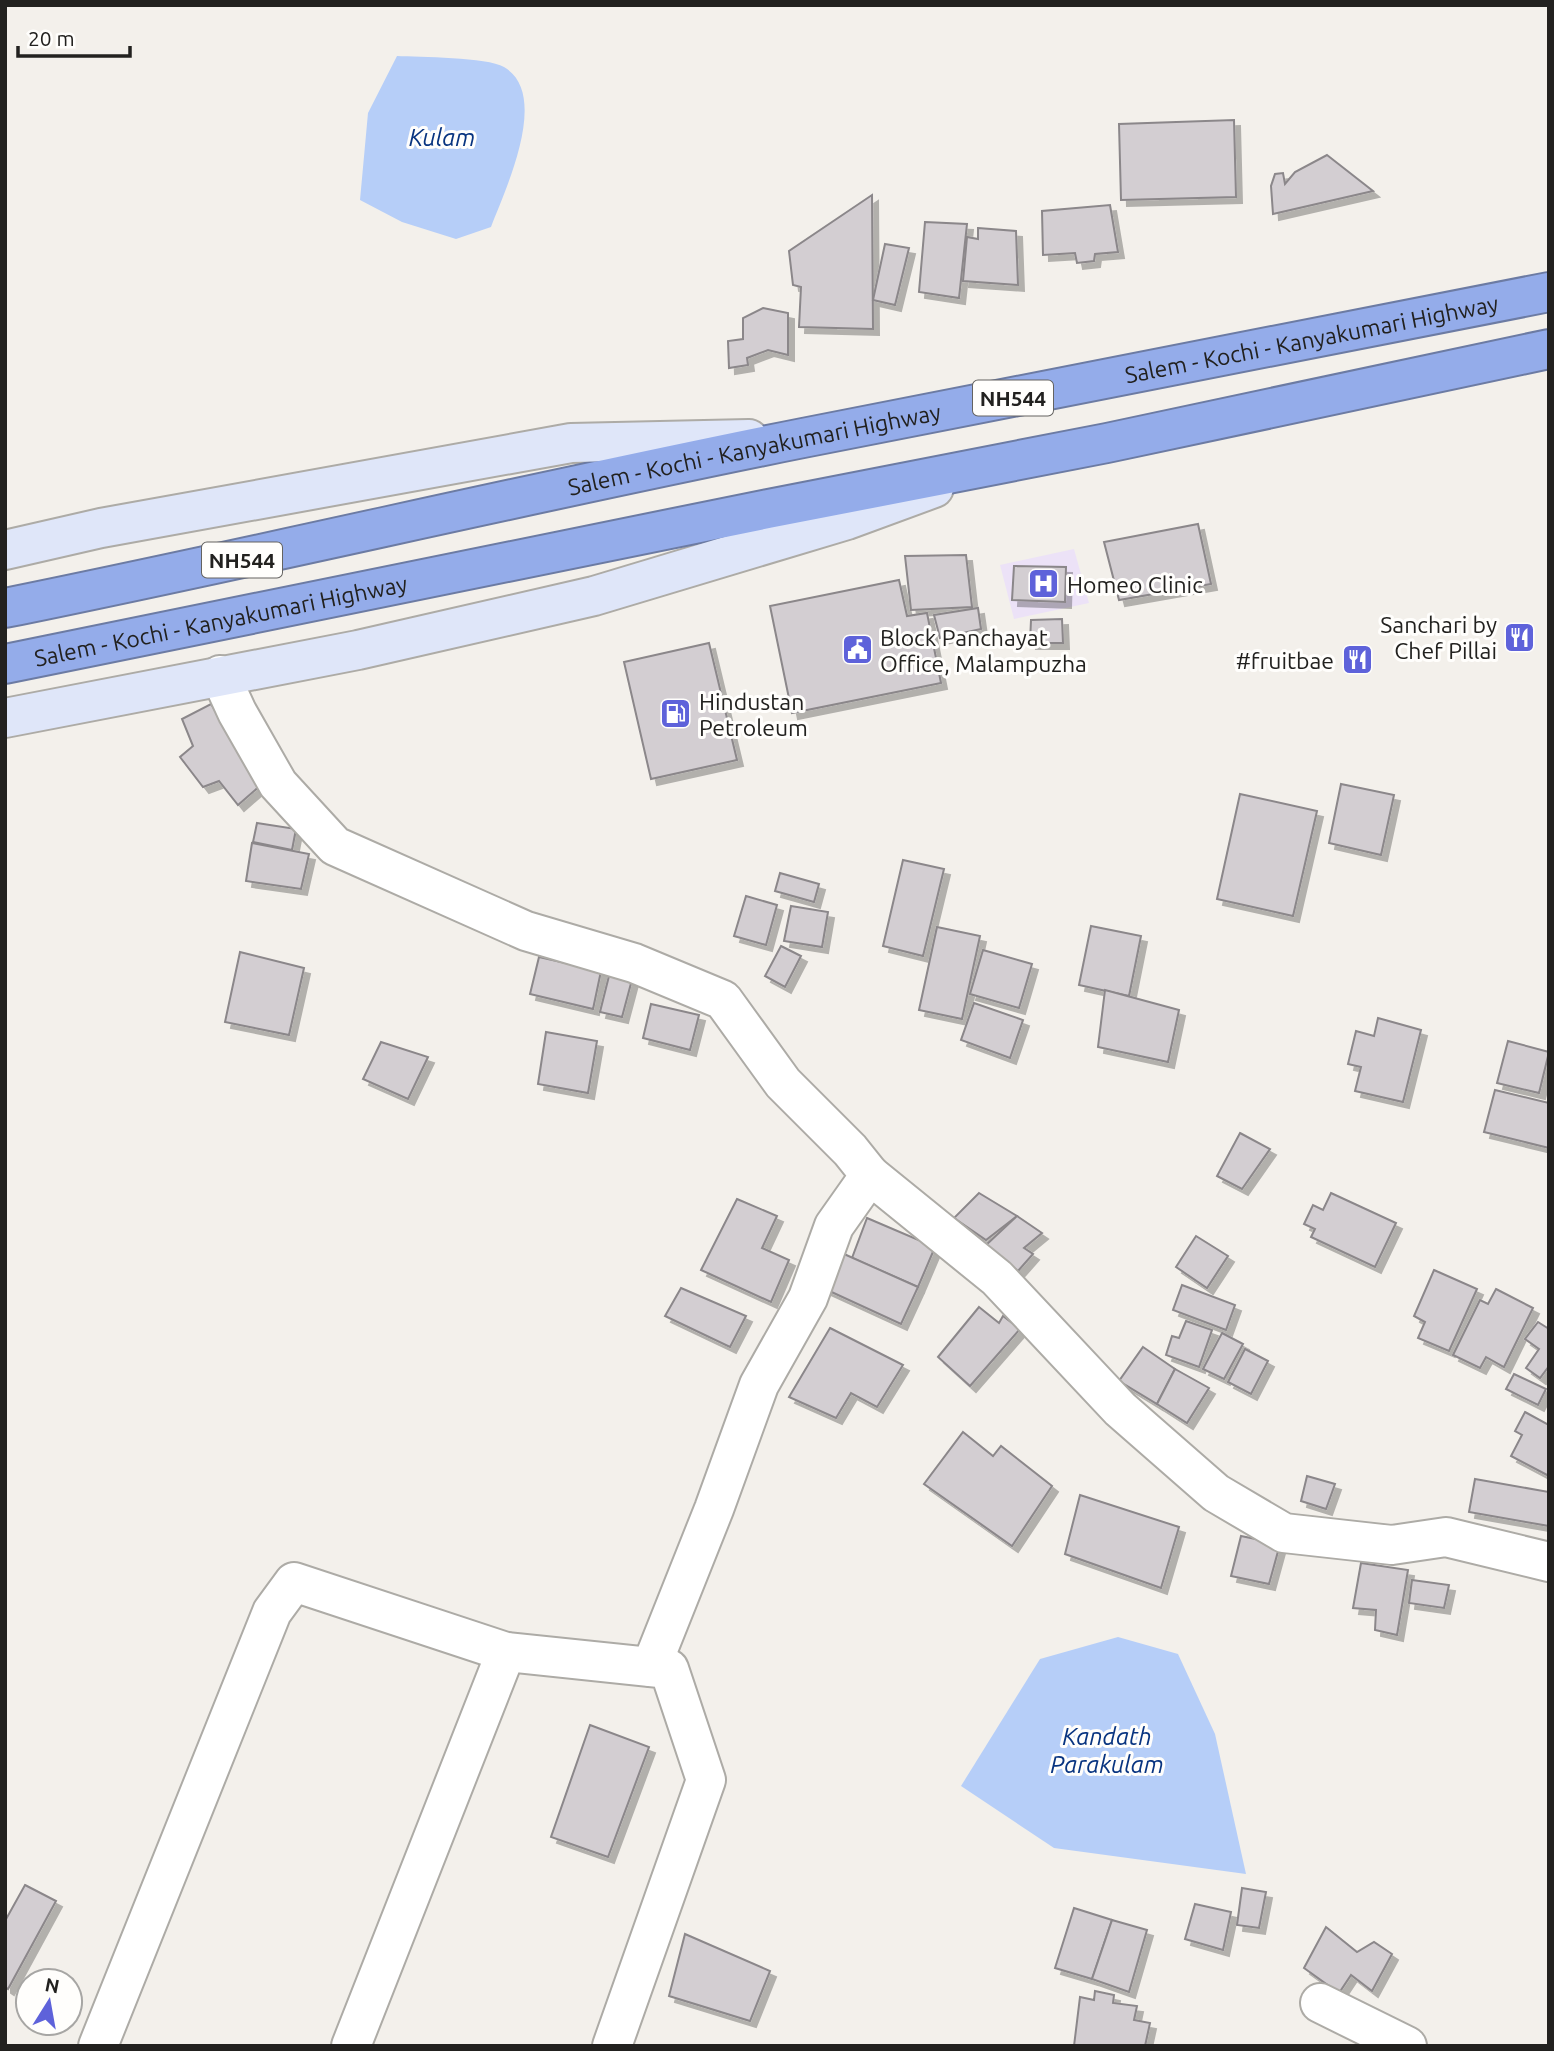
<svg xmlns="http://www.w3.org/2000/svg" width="1554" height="2051" viewBox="0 0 1554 2051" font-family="Ubuntu,sans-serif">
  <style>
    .medical { fill: #ece2f7 }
    .water { fill: #b6cef8 }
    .building { fill: #d3ced2; stroke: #8b878a; stroke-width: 2; filter: url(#shadow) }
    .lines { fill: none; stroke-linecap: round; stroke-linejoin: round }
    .street-casing { stroke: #adaba6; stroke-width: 42 }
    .secondary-casing { stroke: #adaba6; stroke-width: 42 }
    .highway-casing { stroke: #6c7ba3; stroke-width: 42 }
    .street { stroke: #fff; stroke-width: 38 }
    .secondary { stroke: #dfe6f9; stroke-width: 38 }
    .highway { stroke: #94acea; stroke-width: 38 }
    .labels { text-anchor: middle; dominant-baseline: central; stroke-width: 6; stroke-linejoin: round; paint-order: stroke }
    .shield { fill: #fffefc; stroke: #646361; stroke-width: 2 }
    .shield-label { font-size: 21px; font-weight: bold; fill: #22211f }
    .street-label { font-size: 23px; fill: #22211f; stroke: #fffefc }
    .poi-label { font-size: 23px; fill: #22211f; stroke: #fffefc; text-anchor: start }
    .water-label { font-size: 24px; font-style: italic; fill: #083480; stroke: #fffefc }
  </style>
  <defs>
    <filter id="shadow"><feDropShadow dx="6" dy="6" stdDeviation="0" flood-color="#0004"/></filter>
  </defs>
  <rect width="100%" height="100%" fill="#f3f0eb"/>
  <!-- medical -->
  <path class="medical" d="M1074,549l15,54 -75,16 -14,-54z"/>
  <!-- water -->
  <g class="water">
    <path d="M397,56c22,1 90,1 107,11 47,27 1,123 -13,160l-35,12 -54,-17 -42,-22 8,-87z"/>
    <path d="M1118,1637l60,17 37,80 31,140 -192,-26 -93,-62 79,-127z"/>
  </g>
  <!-- building -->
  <g class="building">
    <path d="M1234,120l2,77 -115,3 -2,-76z"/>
    <path d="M1327,155l46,36 -100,23 -2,-28 4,-12 8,-1 2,11 10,-12z"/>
    <path d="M872,195l1,134 -74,-2 2,-40 -8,-2 -4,-34z"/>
    <path d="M1110,205l8,47 -23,2 -1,7 -17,2 -2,-10 -32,2 -1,-44z"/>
    <path d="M925,222l42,2 -8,74 -40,-6z"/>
    <path d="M978,228l38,3 2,54 -55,-4 4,-44 11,2z"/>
    <path d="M885,244l24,4 -14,57 -22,-5z"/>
    <path d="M763,308l25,5v42l-20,-5 -21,8 1,7 -19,3 -1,-27 15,-2v-21z"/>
    <path d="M1198,524l13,60 -92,16 -15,-58z"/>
    <path d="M966,555l6,52 -61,3 -6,-54z"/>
    <path d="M1014,566l52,1 -1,35 -53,-2z"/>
    <path d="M899,580l8,36 20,-3 14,70 -149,30 -22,-107z"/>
    <path d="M978,608l3,21 -41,9 -6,-23z"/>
    <path d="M1062,619l1,24h-33l1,-23z"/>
    <path d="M709,643l28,117 -86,19 -27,-117z"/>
    <path d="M211,704l51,80 -24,21 -19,-24 -16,6 -23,-30 13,-11 -11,-27z"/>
    <path d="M1341,784l53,11 -13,60 -52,-12z"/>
    <path d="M1240,794l77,17 -24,105 -76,-17z"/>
    <path d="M257,823l39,6 -4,21 -39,-8z"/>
    <path d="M252,843l57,11 -8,35 -55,-8z"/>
    <path d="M903,860l41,9 -21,87 -40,-10z"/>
    <path d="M780,873l39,11 -5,18 -39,-11z"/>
    <path d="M746,896l31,9 -11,40 -32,-9z"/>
    <path d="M791,906l37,6 -6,35 -38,-6z"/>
    <path d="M1091,926l50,10 -12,60 -50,-11z"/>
    <path d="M937,927l43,9 -18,83 -43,-9z"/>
    <path d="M781,946l20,10 -16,31 -20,-11z"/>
    <path d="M983,950l49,14 -13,44 -49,-14z"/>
    <path d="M240,952l64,16 -15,67 -64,-13z"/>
    <path d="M539,957l62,14 -8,38 -63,-15z"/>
    <path d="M611,968l23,4 -12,45 -22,-5z"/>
    <path d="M1105,990l74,20 -11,52 -70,-15z"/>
    <path d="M974,1003l49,17 -13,38 -49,-18z"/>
    <path d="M651,1004l48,11 -9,35 -47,-12z"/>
    <path d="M1378,1018l43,12 -18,72 -48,-11 6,-24 -13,-3 8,-33 18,5z"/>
    <path d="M546,1032l51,9 -9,52 -50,-9z"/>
    <path d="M1508,1041l41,11 -10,41 -42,-10z"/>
    <path d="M381,1042l47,15 -20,42 -45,-20z"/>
    <path d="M1495,1090l54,13v45l-65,-16z"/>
    <path d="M1240,1133l30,16 -28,40 -25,-13z"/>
    <path d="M979,1193l38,23 -31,24 -32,-22z"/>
    <path d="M1331,1193l65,30 -21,44 -64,-30 4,-8 -11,-5 9,-19 10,5z"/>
    <path d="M737,1199l40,17 -15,32 27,12 -18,42 -70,-32z"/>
    <path d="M1017,1216l25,17 -18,15 9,6 -15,17 -33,-25z"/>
    <path d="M867,1218l68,29 -17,40 -66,-29z"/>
    <path d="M1196,1236l32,20 -21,32 -31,-21z"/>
    <path d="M844,1254l74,33 -17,37 -76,-35z"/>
    <path d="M1434,1270l43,19 -28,62 -31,-13 7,-16 -11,-6z"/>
    <path d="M1182,1285l53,20 -9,25 -53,-20z"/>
    <path d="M681,1288l65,28 -16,31 -65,-31z"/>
    <path d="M1496,1289l37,19 -29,59 -18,-10 -6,11 -27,-13 27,-55 8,4z"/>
    <path d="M979,1307l20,16 4,-7 17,13 -50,57 -32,-29z"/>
    <path d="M1186,1321l26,9 -13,37 -33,-12 6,-19 7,2z"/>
    <path d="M1538,1322l11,7v37l-9,12 -14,-10 13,-19 -14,-10z"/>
    <path d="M830,1328l73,37 -26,42 -26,-14 -15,25 -47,-21z"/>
    <path d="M1222,1333l21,11 -19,35 -21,-10z"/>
    <path d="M1143,1347l32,22 -18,35 -38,-23z"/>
    <path d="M1245,1349l23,12 -17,33 -23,-12z"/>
    <path d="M1175,1369l34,19 -22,35 -30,-19z"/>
    <path d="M1514,1374l32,15 -8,16 -32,-16z"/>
    <path d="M1525,1412l24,13v51l-38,-20 11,-21 -7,-4z"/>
    <path d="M963,1432l30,24 8,-10 51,40 -40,60 -88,-62z"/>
    <path d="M1307,1476l28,8 -9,25 -25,-8z"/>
    <path d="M1475,1479l74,13v34l-80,-14z"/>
    <path d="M1080,1495l99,32 -18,61 -96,-34z"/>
    <path d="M1241,1536l39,8 -11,40 -38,-8z"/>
    <path d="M1361,1563l47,7 -11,65 -22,-5 1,-20 -23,-2z"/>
    <path d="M1412,1580l37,5 -5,23 -35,-5z"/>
    <path d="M590,1725l59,22 -41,110 -57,-20z"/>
    <path d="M25,1885l31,16 -48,88 -3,-2v-66z"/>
    <path d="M1242,1888l24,4 -7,36 -22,-3z"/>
    <path d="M1195,1904l36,8 -8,38 -38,-11z"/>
    <path d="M1074,1908l38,12 -20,59 -37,-11z"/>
    <path d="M1112,1920l35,10 -18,62 -37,-13z"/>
    <path d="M1326,1927l31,25 17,-10 18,12 -20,37 -21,-16 -12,18 -35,-25z"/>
    <path d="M685,1934l85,37 -20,50 -81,-25z"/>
    <path d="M1095,1991l19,4 -1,8 24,3 -3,14 16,3 -5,23h-71l6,-49 14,3z"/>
  </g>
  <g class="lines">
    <defs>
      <g id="street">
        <path d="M220,675l17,37 41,72 57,62 191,85 108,32 89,37 60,83 67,67 20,25 -36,51 -26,72 -49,87 -45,124 -63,158"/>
        <path d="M870,1175l127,103 123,131 96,84 68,40 108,12 54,-8 103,25"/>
        <path d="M1320,2003l87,43"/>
        <path d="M98,2046l174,-434 22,-30 212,70 163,17 37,111 -94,266"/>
        <path d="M351,2046l155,-394"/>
      </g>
      <g id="secondary">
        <path d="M5,550l96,-22 470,-85 178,-4"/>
        <path d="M5,718l353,-68 236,-54 253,-76 87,-32"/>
      </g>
      <g id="highway">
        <path id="s1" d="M5,608c267,-54 531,-117 798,-170 248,-50 497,-96 746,-146"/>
        <path id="s2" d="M5,664l763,-155 339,-66 442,-94"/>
      </g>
    </defs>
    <!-- street casing -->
    <use href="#street" class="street-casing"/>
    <!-- secondary casing -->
    <use href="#secondary" class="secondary-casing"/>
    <!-- highway casing -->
    <use href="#highway" class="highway-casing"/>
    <!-- street -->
    <use href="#street" class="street"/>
    <!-- secondary -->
    <use href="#secondary" class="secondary"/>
    <!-- highway -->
    <use href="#highway" class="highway"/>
  </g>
  <!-- icons -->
  <defs>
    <symbol id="hospital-square" viewBox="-11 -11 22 22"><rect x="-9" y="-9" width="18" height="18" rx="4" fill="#5e62da" stroke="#fffefc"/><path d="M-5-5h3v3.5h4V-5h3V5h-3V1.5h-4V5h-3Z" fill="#fff"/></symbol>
    <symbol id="restaurant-square" viewBox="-11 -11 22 22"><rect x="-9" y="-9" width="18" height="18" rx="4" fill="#5e62da" stroke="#fffefc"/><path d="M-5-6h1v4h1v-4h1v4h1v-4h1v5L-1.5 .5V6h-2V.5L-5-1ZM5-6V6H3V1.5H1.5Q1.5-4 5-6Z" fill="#fff"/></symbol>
    <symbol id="civic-square" viewBox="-11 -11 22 22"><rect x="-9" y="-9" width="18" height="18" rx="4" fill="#5e62da" stroke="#fffefc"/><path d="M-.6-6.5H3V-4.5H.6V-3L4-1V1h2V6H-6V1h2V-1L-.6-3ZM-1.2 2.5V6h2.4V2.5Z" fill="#fff"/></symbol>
    <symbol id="fuel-square" viewBox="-11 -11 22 22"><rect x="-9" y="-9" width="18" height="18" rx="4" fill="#5e62da" stroke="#fffefc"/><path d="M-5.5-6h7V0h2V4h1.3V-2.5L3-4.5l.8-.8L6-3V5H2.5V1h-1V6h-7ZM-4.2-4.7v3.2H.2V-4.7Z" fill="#fff"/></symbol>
  </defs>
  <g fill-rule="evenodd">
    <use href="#hospital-square" x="1026" y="566" width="35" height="35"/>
    <use href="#restaurant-square" x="1502" y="620" width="35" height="35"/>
    <use href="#civic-square" x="840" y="632" width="35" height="35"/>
    <use href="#restaurant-square" x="1340" y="642" width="35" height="35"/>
    <use href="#fuel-square" x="658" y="696" width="35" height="35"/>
  </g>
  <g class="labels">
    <!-- shield labels -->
    <g class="shield">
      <rect x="973" y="380.5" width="80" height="35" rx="5"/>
      <rect x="202" y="542.5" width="80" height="35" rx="5"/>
    </g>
    <g class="shield-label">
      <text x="1013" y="398">NH544</text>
      <text x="242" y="560">NH544</text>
    </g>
    <!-- street labels -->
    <g class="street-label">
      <text stroke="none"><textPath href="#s1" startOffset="1334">Salem - Kochi - Kanyakumari Highway</textPath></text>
      <text stroke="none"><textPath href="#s1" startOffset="766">Salem - Kochi - Kanyakumari Highway</textPath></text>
      <text stroke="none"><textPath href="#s2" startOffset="220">Salem - Kochi - Kanyakumari Highway</textPath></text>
    </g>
    <!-- poi labels -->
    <g class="poi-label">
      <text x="1067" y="584">Homeo Clinic</text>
      <text x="1497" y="624" text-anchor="end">Sanchari by<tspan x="1497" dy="26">Chef Pillai</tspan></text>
      <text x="880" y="637">Block Panchayat<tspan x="880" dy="26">Office, Malampuzha</tspan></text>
      <text x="1334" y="660" text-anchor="end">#fruitbae</text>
      <text x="699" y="701">Hindustan<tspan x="699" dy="26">Petroleum</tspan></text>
    </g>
    <!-- water labels -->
    <g class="water-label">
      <text x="442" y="137">Kulam</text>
      <text x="1107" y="1736">Kandath<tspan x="1107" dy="28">Parakulam</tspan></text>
    </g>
  </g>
  <!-- border -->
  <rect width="1554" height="2051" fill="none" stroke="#22211f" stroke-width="14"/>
  <!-- north arrow -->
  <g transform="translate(49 2002) rotate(11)"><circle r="33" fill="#fffefc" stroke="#a7a6a4" stroke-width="2"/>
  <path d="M0-5L12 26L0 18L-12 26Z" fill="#5e62da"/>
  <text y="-10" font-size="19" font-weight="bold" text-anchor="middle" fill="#22211f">N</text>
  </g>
  <!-- scale -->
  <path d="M18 46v10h112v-10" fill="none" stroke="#22211f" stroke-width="3.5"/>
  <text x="28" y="46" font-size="21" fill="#22211f" stroke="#fffefc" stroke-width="5" paint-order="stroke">20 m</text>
</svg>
